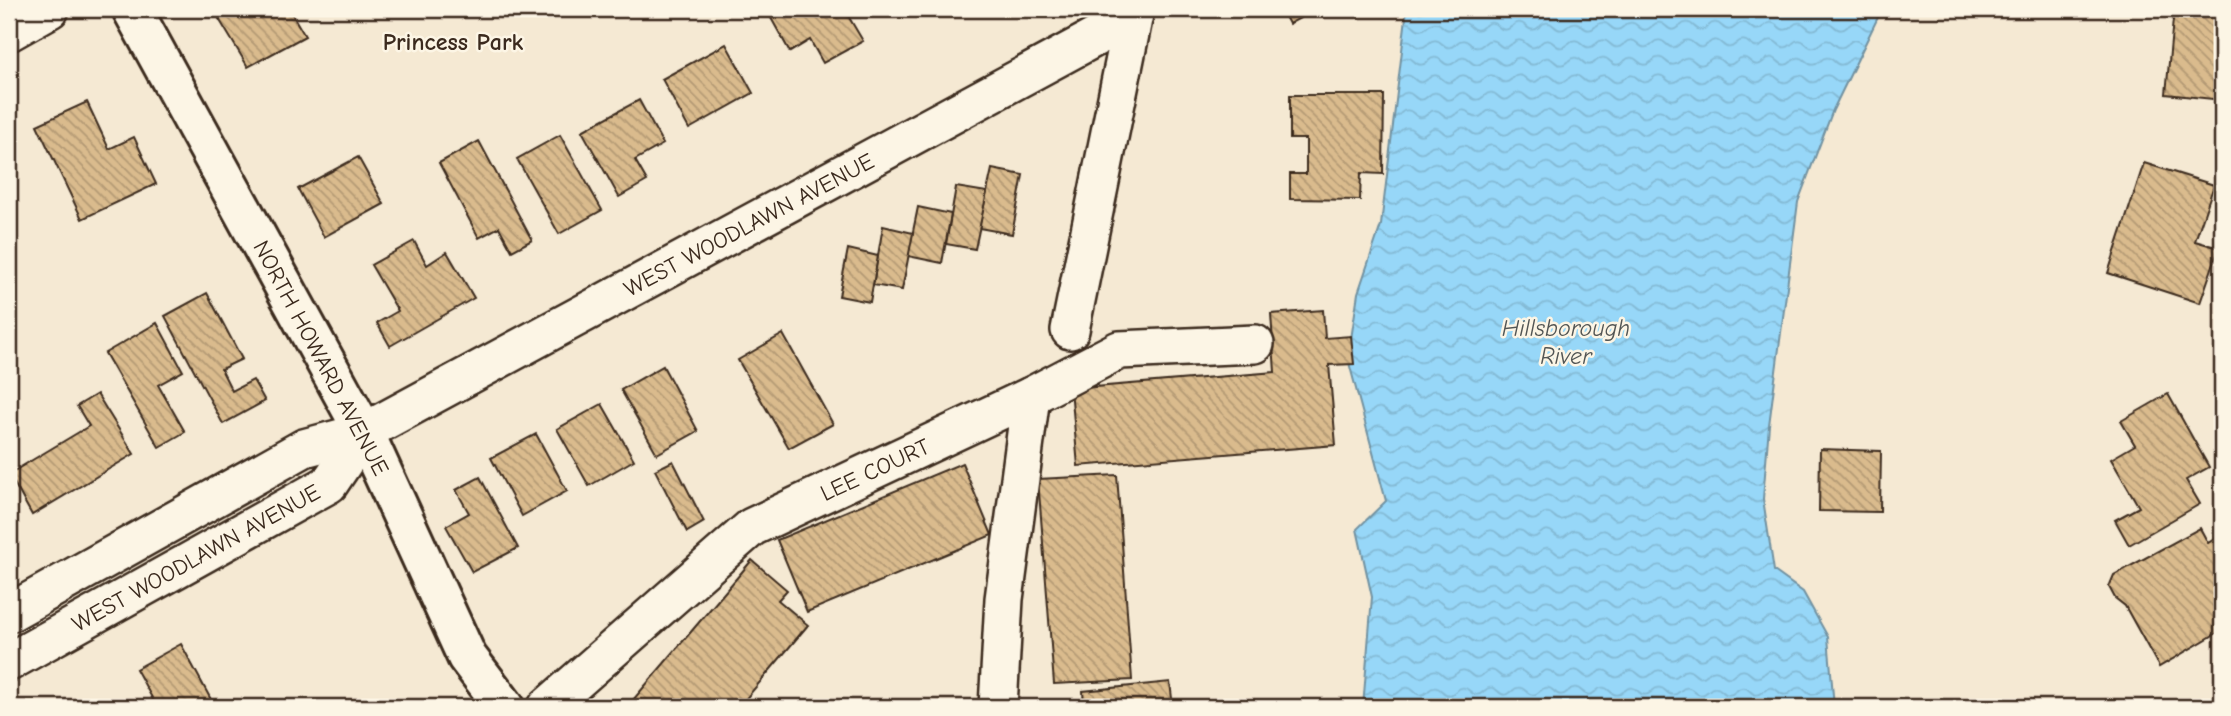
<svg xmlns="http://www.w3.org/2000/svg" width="2231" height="716" viewBox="0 0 2231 716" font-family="'Comic Neue',sans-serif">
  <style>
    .water { fill: url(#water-waves); stroke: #7292a1; stroke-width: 2 }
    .building { fill: url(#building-back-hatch); stroke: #3b2a1e; stroke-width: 2 }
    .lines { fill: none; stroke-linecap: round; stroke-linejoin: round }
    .street-casing { stroke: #3b2a1e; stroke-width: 42 }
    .secondary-casing { stroke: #3b2a1e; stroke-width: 44 }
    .street { stroke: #fcf5e5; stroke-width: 37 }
    .secondary { stroke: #fcf5e5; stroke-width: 38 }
    .labels { text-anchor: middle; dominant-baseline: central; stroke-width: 5; stroke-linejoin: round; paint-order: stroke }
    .street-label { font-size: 23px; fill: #3b2a1e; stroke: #fcf5e5 }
    .neighbourhood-label { font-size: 24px; font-weight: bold; fill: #3b2a1e; stroke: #fcf5e5 }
    .water-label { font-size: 24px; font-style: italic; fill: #525554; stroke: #fcf5e5 }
  </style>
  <defs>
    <pattern id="water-waves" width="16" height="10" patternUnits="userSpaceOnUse" patternTransform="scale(1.75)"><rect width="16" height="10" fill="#97d7f8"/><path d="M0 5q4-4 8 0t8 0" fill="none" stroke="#83b9d4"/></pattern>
    <pattern id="building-back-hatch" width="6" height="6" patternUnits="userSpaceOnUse" patternTransform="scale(1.75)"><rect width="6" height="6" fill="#dabb8d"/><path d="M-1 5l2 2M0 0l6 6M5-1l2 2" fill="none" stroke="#b29873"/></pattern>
  </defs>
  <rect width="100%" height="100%" fill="#f5e9d3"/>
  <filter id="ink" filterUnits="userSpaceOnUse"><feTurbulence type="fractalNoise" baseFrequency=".0143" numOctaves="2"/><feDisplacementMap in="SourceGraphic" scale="14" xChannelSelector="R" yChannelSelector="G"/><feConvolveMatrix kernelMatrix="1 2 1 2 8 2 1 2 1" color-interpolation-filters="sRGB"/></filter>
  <g filter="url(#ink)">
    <!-- water -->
    <path class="water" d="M1407,9h475l-49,101 -35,92 -29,223 -6,74 11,72 29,21 25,45 6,70h-471l9,-110 -15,-68 29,-28 -38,-142 10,-66 23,-68z"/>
    <!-- building -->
    <g class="building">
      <path d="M238,9h51l16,27 -57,31 -29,-48z"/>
      <path d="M766,9h78l19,32 -40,22 -13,-23 -20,12z"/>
      <path d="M1281,9h36l-28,15z"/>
      <path d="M2174,9h44l-6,62 10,1v28l-56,-6z"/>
      <path d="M726,44l27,49 -64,36 -27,-50z"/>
      <path d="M1290,95h94l-1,79 -22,-1 -1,27 -70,-1v-25h16v-35h-16z"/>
      <path d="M639,100l24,44 -28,16 12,21 -28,16 -37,-66z"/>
      <path d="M87,102l22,47 25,-12 22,47 -74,35 -45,-94z"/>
      <path d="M560,135l42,75 -43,24 -42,-75z"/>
      <path d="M479,141l53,99 -20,11 -13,-24 -20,11 -40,-75z"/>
      <path d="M358,157l26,47 -60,33 -26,-48z"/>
      <path d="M2144,163l70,22 -19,56 24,7 -19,55 -92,-30z"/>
      <path d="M992,169l31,6 -11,59 -33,-6z"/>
      <path d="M956,187l31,5 -12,57 -29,-5z"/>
      <path d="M918,207l33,7 -9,49 -34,-7z"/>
      <path d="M883,226l30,7 -11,57 -29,-5z"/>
      <path d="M414,241l13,24 20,-13 27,46 -84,48 -13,-23 21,-12 -27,-46z"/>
      <path d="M848,249l30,7 -8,46 -31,-6z"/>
      <path d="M207,293l35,66 -21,10 11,22 21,-11 12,21 -42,23 -58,-108z"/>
      <path d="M1323,310l2,28 26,-2 3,28 -25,1 7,80 -258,21 -7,-77 204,-17 -4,-58z"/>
      <path d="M157,323l26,48 -25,14 27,47 -26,15 -54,-94z"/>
      <path d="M783,334l50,90 -44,24 -51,-88z"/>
      <path d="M663,366l35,65 -41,23 -36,-64z"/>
      <path d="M97,394l37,60 -102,61 -23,-41 80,-48 -12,-20z"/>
      <path d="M2168,394l41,73 -23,13 14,24 -71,41 -14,-25 24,-13 -28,-48 24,-14 -14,-24z"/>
      <path d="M602,404l32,56 -45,26 -32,-57z"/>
      <path d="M536,434l31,57 -45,25 -31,-58z"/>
      <path d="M1820,449l61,2 -1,61 -61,-1z"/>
      <path d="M673,461l31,61 -17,10 -32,-62z"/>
      <path d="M962,463l30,72 -185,77 -30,-72z"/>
      <path d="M1117,475l15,205 -78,4 -16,-205z"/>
      <path d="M480,477l38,71 -46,24 -26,-46 23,-13 -13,-23z"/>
      <path d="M2200,528l8,15 14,-9v96l-63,37 -34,-61 -10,-8 -6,-11 5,-12z"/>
      <path d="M752,560l35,30 -9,10 30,25 -69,82h-112z"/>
      <path d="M181,644l34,63h-29l-2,-3 -5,3h-22l-21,-38z"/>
      <path d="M1170,682l3,25h-89l-1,-16z"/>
    </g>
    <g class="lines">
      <defs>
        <g id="street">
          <path d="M9,32l41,-23"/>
          <path d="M1070,330l65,-321"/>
          <path d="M9,613l295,-165 60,-16 769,-415"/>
          <path d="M9,662l320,-178 35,-52"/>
          <path d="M547,707l205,-180 279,-131 88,-46 136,-6"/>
          <path d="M998,707l6,-108 27,-203"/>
        </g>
        <path id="secondary" d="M132,9l232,423 103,225 38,50"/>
      </defs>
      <!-- street casing -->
      <use href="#street" class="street-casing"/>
      <!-- secondary casing -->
      <use href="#secondary" class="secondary-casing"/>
      <!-- street -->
      <use href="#street" class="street"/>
      <!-- secondary -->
      <use href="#secondary" class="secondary"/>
    </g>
  </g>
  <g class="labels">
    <!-- street labels -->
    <g class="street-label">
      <text transform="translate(749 225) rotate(-28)">WEST WOODLAWN AVENUE</text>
      <text transform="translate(321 358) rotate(62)">NORTH HOWARD AVENUE</text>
      <text transform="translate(875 470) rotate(-25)">LEE COURT</text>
      <text transform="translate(196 558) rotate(-29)">WEST WOODLAWN AVENUE</text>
    </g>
    <!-- neighbourhood labels -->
    <g class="neighbourhood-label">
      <text x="453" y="42">Princess Park</text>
    </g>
    <!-- water labels -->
    <g class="water-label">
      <text x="1566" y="328">Hillsborough<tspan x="1566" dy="28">River</tspan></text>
    </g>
  </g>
  <!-- margin -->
  <rect width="2231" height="716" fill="none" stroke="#fcf5e5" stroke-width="35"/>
  <rect x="18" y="18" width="2196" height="681" fill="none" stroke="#3b2a1e" stroke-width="2.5" filter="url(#ink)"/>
</svg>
